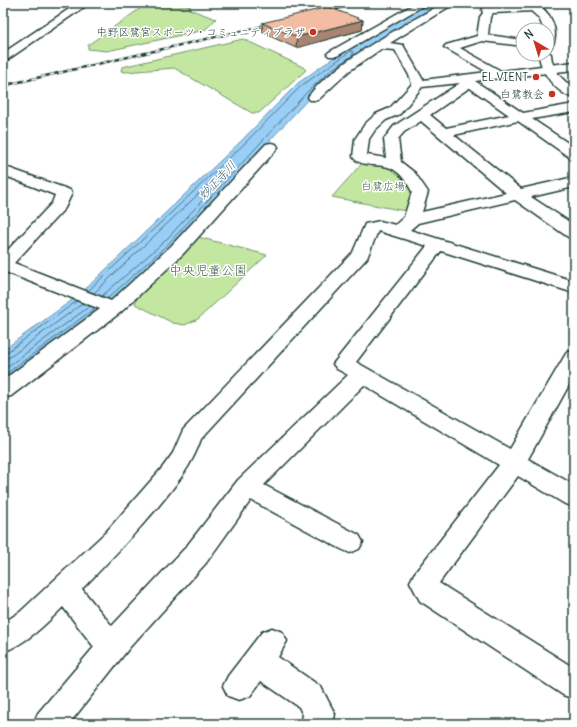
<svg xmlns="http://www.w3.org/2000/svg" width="577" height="727" viewBox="0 0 577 727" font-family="Delius,'Klee One',sans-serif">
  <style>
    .green { fill: #c3e7a1; stroke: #71926a }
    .water { fill: #99cef7; stroke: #6894a9 }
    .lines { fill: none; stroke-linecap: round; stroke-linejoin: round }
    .shore { stroke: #507782; stroke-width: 1 }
    .minor-casing { stroke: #1f3d34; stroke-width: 3 }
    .secondary-casing { stroke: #1f3d34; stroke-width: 3 }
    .minor { fill: #fff; fill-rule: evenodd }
    .secondary { fill: #fff; fill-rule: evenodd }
    .rail-far1-casing { stroke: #1f3d34; stroke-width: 2.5 }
    .rail-casing { stroke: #1f3d34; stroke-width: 3 }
    .rail-far1 { stroke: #fff; stroke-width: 1.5; stroke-dasharray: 4.5; stroke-linecap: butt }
    .rail { stroke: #fff; stroke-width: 2; stroke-dasharray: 6; stroke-linecap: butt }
    .wall { fill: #d0a38c; stroke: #1f3d34 }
    .shaded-wall { fill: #a98472; stroke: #1f3d34 }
    .building { fill: #f2bda3; stroke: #1f3d34 }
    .poi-dot { fill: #c8321e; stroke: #fff; stroke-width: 1.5 }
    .labels { text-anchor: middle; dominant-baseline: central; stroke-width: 3; stroke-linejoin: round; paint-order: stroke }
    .far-poi-label { font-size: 11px; fill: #1f3d34; stroke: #fff; text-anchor: end }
    .far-park-label { font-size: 11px; fill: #405f4a; stroke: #fff }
    .far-water-label { font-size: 12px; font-style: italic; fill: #3e6165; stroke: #fff }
    .park-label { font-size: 13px; fill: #405f4a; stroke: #fff }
  </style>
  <rect width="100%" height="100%" fill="#fff"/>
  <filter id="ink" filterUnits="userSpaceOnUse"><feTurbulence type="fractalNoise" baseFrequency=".025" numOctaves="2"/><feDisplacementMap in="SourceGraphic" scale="8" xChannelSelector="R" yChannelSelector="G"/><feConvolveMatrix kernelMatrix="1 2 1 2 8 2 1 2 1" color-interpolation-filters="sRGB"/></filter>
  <g filter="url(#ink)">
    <!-- green -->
    <g class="green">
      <path d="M148,3h21l22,4 -2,2 27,10 -11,11 -98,21 -19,-2v-4z"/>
      <path d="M243,39l60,28 3,3 -47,43h-7l-78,-45 -49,4 -4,-1 1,-4z"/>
      <path d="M363,162l29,4 22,21 -4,25 -78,-15z"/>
      <path d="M198,237l69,18 -69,64 -13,6 -12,-2 -38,-19 2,-6 45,-43z"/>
    </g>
    <!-- water -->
    <path class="water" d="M425,3h21l-135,93 -140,151 -66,58 -102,76v-31l76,-55 161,-153 58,-59 41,-29z"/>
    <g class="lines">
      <!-- shore -->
      <g class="shore">
        <path d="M88,291l155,-146 58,-59 50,-35 2,1v3l-21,14 -24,22 -140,153 -61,55"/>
        <path d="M94,293l135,-128h3v3l-67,73 -63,55"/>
        <path d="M3,353l4,-1 70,-51"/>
        <path d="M3,359l7,-2 73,-54"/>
        <path d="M3,370l87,-64"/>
        <path d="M3,376l92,-68"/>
      </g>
      <defs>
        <g id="minor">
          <path d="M78,3h12l-83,57 -4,1v-8z"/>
          <path d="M416,3h12l-91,53h-8l-2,-2 2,-2z"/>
          <path d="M443,3h12l-65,40 13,2 20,35 64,-8 -43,-25 2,-2 31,-9 3,-19 3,-4 -1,-3 5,-7h10l-3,4 43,-1 1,2 -5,3 -40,2 -3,4 -2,18 35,5v6l-41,-5 -22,7 41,23 73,-9v8l-99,11 48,32 51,-9v8l-42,7 42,28v11l-5,-1 -51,-36 -64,14 67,54 53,-12v10l-43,10 43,28v13l-6,-1 -53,-37 -97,23 -8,7 164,51v12l-133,-42 -85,111 154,87 54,-92 3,-5 7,-1v25l-46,83 46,26v21l-9,-2 -47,-28 -79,107 135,85v31l-11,-4 -143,-94 -10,-19 4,-8 85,-109 -135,-80 -100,100 95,50 4,7 -4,7 -9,4 -9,-4 -90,-49 -45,63 -76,84 -61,77h-36l5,-11 56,-66 -31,-40c-18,18 -36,36 -60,45v-29l17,-11 86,-80 56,-64 11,-15 10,-23 170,-178 12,-28 15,-3 15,4 9,-8 8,-25c-4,-9 -13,-22 -24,-25 -10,-3 -28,0 -35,-10l2,-18 10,-15 11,-10 14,-6 22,-24 -2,-7 -15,-27 -14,-1 -32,22 -31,29h-8l-2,-3c6,-9 15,-17 24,-24 34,-28 73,-48 111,-70zM460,83l-66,43 -10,13 2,19 -19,-3 2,-16 6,-9 11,-10 14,-6 22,-27zM469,88h1l39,27 -63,13 -16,-13zM421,121l85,72 -84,19 6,-20 -13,-19 -14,-11 -3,-23 6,-7zM378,231l49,15 -94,118 4,5 11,6 -110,105 -52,67 -74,79 -30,-37c26,-27 51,-53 75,-81 18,-22 35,-42 44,-69l166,-181z"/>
          <path d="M271,143l5,1 2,3 -2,3 -93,104 -62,58 -110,84 -8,2v-18l97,-71 -97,-38v-16l49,-52 3,-8 -52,-20v-9l67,24 2,3 -7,15 -51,55 97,38 60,-55 95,-102z"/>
          <path d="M272,628l10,4 5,9 -9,16 43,30 14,27 -2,10h-32l2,-9 -4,-8 -38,-26 -11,15 -11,4 -11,-4 -5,-10 5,-10 34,-44z"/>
        </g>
        <g id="secondary">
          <path d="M522,3c4,0 9,-1 12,0 17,7 27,30 17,45l-4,1v-19h-3l-5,-12z"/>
          <path d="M547,51l4,3c1,16 10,25 23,34v10c-18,-5 -34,-26 -35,-44h8z"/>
        </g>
      </defs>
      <!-- minor casing -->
      <use href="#minor" class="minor-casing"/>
      <!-- secondary casing -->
      <use href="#secondary" class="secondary-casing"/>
      <!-- minor -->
      <use href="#minor" class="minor"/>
      <!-- secondary -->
      <use href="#secondary" class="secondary"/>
      <defs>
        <g id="rail-far1">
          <path d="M323,12l39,-9"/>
          <path d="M6,85l266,-61"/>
        </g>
        <path id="rail" d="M3,86l7,-2"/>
      </defs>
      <!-- rail-far1 casing -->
      <use href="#rail-far1" class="rail-far1-casing"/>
      <!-- rail casing -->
      <use href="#rail" class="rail-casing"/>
      <!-- rail-far1 -->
      <use href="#rail-far1" class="rail-far1"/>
      <!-- rail -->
      <use href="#rail" class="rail"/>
    </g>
    <!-- wall -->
    <path class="wall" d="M363,20l-1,10 -66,18 -33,-15 -1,-10z"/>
    <!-- shaded-wall -->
    <path class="shaded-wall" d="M363,20l-1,10 -66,18 1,-11z"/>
    <!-- building -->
    <path class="building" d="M328,7l35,13 -66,17 -35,-14z"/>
  </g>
  <!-- markers -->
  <g class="poi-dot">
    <circle cx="313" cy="32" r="4"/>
    <circle cx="536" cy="77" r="4"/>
    <circle cx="552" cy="94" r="4"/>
  </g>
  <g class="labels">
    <!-- far-poi labels -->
    <g class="far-poi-label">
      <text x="305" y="32">中野区鷺宮スポーツ・コミュニティプラザ</text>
      <text x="528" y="77">EL VIENT</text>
      <text x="544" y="94">白鷺教会</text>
    </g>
    <!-- far-park labels -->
    <g class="far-park-label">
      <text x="383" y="186">白鷺広場</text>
    </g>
    <!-- far-water labels -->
    <g class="far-water-label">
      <text transform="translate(217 180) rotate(-46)">妙正寺川</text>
    </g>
    <!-- park labels -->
    <g class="park-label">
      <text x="208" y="270">中央児童公園</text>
    </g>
  </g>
  <!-- margin -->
  <rect width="577" height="727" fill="none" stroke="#fff" stroke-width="16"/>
  <rect x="8" y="8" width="561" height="711" fill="none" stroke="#1f3d34" stroke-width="1.5" filter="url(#ink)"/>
  <!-- north arrow -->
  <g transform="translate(535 42) rotate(322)"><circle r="19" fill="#ffffff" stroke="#a5b1ae"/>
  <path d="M0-3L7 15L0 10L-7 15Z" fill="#c8321e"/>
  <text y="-6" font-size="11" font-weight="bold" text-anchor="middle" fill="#1f3d34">N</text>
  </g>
</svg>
